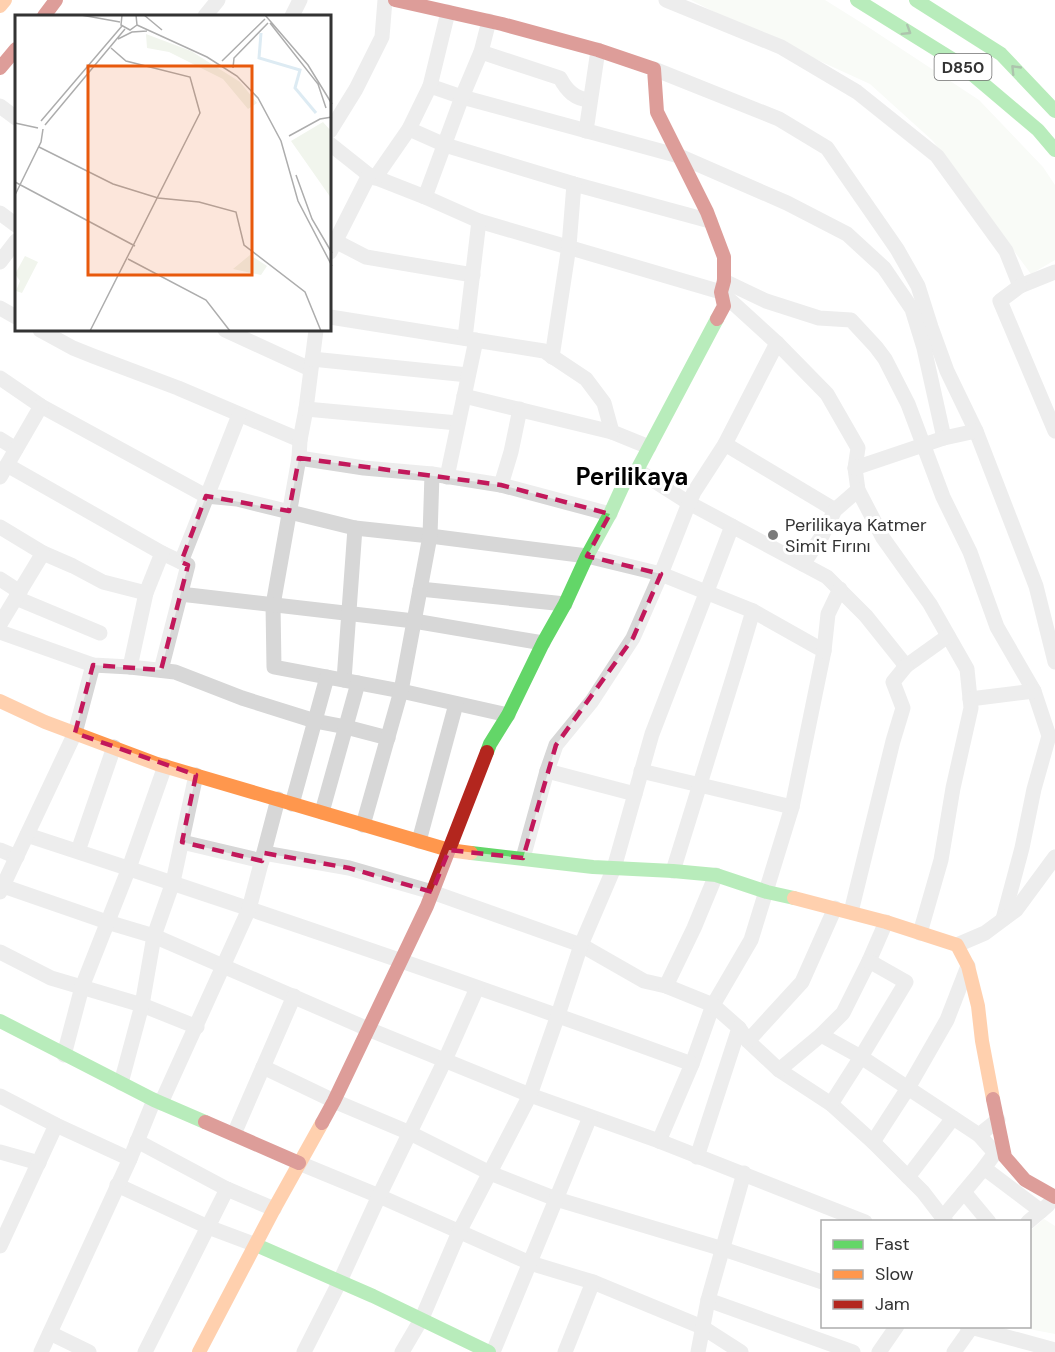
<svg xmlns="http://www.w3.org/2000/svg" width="1055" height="1352" viewBox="0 0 1055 1352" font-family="'DM Sans',sans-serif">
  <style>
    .green { fill: #f1f5ed }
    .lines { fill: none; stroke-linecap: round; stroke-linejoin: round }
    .street { stroke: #d7d7d7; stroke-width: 15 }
    .fast { stroke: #63d668; stroke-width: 14 }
    .slow { stroke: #ff974d; stroke-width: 14 }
    .jam { stroke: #b3261e; stroke-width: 14 }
    .oneway { stroke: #497c4b }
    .marked { fill: none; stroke: #c2185b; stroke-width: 4.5; stroke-dasharray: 12 8; stroke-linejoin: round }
    .poi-dot { fill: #7a7a7a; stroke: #fff; stroke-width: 2 }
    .labels { text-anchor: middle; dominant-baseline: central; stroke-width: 6; stroke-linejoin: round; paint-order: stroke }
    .shield { fill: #fff; stroke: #707070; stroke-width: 1.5 }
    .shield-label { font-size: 16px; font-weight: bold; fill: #333 }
    .poi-label { font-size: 18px; fill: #333; stroke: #fff; text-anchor: start }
    .district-label { font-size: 24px; font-weight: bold; fill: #000; stroke: #fff }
    .inset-river { fill: none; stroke: #ddebf3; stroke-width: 3 }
    .inset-road { fill: none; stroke: #adadad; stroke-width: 1.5 }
    .view { fill: #e8590c; fill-opacity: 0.15; stroke: #e8590c; stroke-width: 3 }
    .inset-edge { fill: none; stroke: #333; stroke-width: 3 }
  </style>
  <rect width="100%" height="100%" fill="#fff"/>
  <!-- green -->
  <g class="green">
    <path d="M691,0h134l40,25 114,75 64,67 12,18v75l-24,14 -98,-133 -63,-57 -146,-67z"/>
    <path d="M1044,1219l11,7v108l-36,-7 11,-1v-95z"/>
  </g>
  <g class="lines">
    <!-- street -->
    <g class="street">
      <path d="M666,0l115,47 76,45 80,64 69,95 14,35 35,-14"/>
      <path d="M205,16l13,-16"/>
      <path d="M292,16l8,-16"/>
      <path d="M481,52l79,26c7,13 15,21 30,22"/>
      <path d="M654,69l125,50 48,29 70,101 21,37 13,41 16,44 29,60 60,155 19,76"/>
      <path d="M430,86l32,11 217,59 108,47 60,31 37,34 28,41 12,39 20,90"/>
      <path d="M0,106l16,12"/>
      <path d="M409,129l36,16 129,39 136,37"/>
      <path d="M330,131l26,-42 26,-52 3,-37"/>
      <path d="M586,131l12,-81"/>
      <path d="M330,144l39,31 56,22 54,24 242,71 56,51 50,51 31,54 -3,20 3,22 25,48 47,66 37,65 4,39 -18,80 -12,72 -21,73"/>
      <path d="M375,178l34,-49 21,-43 18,-74"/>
      <path d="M425,197l37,-100 19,-45 8,-31"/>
      <path d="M0,213l16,12"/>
      <path d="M335,241l31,16 107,18"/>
      <path d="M330,252l39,-77"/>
      <path d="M0,262l16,-21"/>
      <path d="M724,281l42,20 53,17 32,2 25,27 9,12 23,45 35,93 27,55 27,75 37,64 15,45 -15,53 -12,59 -19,71"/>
      <path d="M1020,286l-20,15 55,130"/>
      <path d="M0,308l16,9"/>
      <path d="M330,317l214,34 42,28 18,24 8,29 37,15"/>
      <path d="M40,330l33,18 20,8 85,32 122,52"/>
      <path d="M225,330l85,39"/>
      <path d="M316,330l-10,79 -6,31 -1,18 -26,147 1,62 53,10"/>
      <path d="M465,338l14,-117"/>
      <path d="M552,357l17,-111 5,-62"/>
      <path d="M312,359l156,16"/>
      <path d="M0,378l41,28 165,90 31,3 118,29 75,8 157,20 74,18 92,37 71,40 -32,156 -41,133 -38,65 -21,59 -33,77"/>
      <path d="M464,396l148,36"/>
      <path d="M306,409l152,14"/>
      <path d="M0,439l16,10"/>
      <path d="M725,444l110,66"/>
      <path d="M299,458l65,10 68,6 69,11 109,29"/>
      <path d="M7,465l155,88 19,9 58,-147"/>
      <path d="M855,468l89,-30 32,-7"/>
      <path d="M637,470l52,33 138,74 39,39 40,50 42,-30"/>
      <path d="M0,477l41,-71"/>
      <path d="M447,477l29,-137"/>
      <path d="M501,485l10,-33 9,-43"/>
      <path d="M0,527l43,26 30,13 30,16 43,11"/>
      <path d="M803,564l19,-28 13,-26 23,-20"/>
      <path d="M0,579l20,13"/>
      <path d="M420,589l145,15"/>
      <path d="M180,594l234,27 129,22"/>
      <path d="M16,598l84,35"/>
      <path d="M0,624l43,-71"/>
      <path d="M0,632l93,33 37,2 45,5 67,26 73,23 31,6 42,11"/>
      <path d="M824,651l4,-37 12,-25"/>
      <path d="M130,667l16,-74 16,-40"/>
      <path d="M161,670l27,-105 -7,-3"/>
      <path d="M344,680l11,-152"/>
      <path d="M970,699l64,-8"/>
      <path d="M547,771l88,23"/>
      <path d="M641,771l151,36"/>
      <path d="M292,804l35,-127 74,14 107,24"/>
      <path d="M322,812l36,-129"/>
      <path d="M363,825l38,-134 29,-155 2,-62"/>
      <path d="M27,835c223,73 445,149 665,229"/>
      <path d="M419,841l37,-137"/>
      <path d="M182,842l80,19"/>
      <path d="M0,850l17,7"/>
      <path d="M78,851l36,-104"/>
      <path d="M264,853l85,15 83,24 149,53 63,36 22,5 47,19 26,23 9,13 31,29 52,34 42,38 50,50 23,30"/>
      <path d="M523,858l24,-87 9,-26 36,-44 41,-63 28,-64 28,-71 5,-11 31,-48 52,-101"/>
      <path d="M673,871l63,-203 17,-57"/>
      <path d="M3,886l104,36 47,14 214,93 162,66 129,46 206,81"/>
      <path d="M0,892l75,-159 18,-68"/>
      <path d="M851,912l42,-171 10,-33 -10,-26 13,-16"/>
      <path d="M957,945l28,-12 31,-23 39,-53"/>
      <path d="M0,952l51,26 91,27 55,22"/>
      <path d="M666,986l28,-58 22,-53"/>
      <path d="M821,1035l40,22 118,78 19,-15"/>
      <path d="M748,1041l54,-59 33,-74"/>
      <path d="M64,1055l18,-68 47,-119 36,-102"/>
      <path d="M263,1067l71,34 76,32 80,40 66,26 167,50 99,33"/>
      <path d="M779,1070l42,-35 22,-22 26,-52 17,-39"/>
      <path d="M121,1083l21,-78 12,-69 19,-54 23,-107"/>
      <path d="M0,1096l56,29 74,34"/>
      <path d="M161,1103l88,-194 29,-110"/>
      <path d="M831,1104l30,-47 45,-75 -37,-21"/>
      <path d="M234,1134l60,-138"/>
      <path d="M979,1135l16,18 -11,15"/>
      <path d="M137,1141l90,48 47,20"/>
      <path d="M873,1142l35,-54 39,-68 21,-54"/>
      <path d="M0,1152l39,11"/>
      <path d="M697,1157l42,-129"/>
      <path d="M299,1163l80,33 151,67 63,19 109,45 39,25"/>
      <path d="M908,1177l45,-59"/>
      <path d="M117,1185l91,42 48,18"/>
      <path d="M964,1192l25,30"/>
      <path d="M943,1217l41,-49 57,43"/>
      <path d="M1028,1222l20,-17"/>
      <path d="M0,1246l56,-121"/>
      <path d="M708,1300l145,52"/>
      <path d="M967,1326l88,24"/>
      <path d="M50,1333l39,19"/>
      <path d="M41,1352l89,-193 24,-59"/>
      <path d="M145,1352l82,-163"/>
      <path d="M304,1352l36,-71 39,-85 66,-136 32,-72"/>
      <path d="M402,1352l20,-34 37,-86 71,-137 28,-80 23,-70 33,-77 38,-134 80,-208"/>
      <path d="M493,1352l97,-235"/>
      <path d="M565,1352l28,-70"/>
      <path d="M698,1352l10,-52 36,-127"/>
      <path d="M879,1352l18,-26"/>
      <path d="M954,1352l17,-24"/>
    </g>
    <!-- fast -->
    <g class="fast">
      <path d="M857,0l103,64 78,66 17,20"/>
      <path d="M916,0l85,54 54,57"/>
      <path d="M487,752l3,-8 18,-29 35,-72 22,-39 22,-48 23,-42 15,-33 12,-11 80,-151"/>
      <path d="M471,853l122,14 80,4 43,4 51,17 27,6"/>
      <path d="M0,1021l154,79 51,22"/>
      <path d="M256,1245l117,51 116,56"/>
    </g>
    <!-- slow -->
    <g class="slow">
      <path d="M0,6l5,-6"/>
      <path d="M0,701l45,21 112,42 292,86 22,3"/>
      <path d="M794,898l92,24 71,23 11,21 10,40 4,35 11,58"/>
      <path d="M199,1352l75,-143 48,-86"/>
    </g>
    <!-- jam -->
    <g class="jam">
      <path d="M395,0l107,24 96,26 56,19 3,43 50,100 17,45v24l-3,11 3,14 -7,13"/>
      <path d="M44,16l12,-16"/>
      <path d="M0,68l16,-19"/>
      <path d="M993,1099l12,58 20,23 30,17"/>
      <path d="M205,1122l94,41"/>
      <path d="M322,1123l12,-22 93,-195 60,-154"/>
    </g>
  </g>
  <!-- one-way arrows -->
  <defs><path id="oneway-chevron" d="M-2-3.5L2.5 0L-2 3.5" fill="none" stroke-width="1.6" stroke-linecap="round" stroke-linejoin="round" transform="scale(1.5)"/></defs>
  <g class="oneway">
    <use href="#oneway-chevron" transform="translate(907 31) rotate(32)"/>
    <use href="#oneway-chevron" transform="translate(1015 69) rotate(-134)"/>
  </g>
  <!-- marked area -->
  <path d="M0 0H1055V1352H0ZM299,458l202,27 109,29 -23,42 74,18 -28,64 -77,107 -33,113 -74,-8 -17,42 -83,-24 -85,-15 -2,8 -80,-19 14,-67 -121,-42 18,-68 68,5 27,-105 -7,-3 25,-66 83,15z" fill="#fff" fill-opacity=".55" fill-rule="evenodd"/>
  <path class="marked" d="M299,458l202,27 109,29 -23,42 74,18 -28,64 -77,107 -33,113 -74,-8 -17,42 -83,-24 -85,-15 -2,8 -80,-19 14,-67 -121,-42 18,-68 68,5 27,-105 -7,-3 25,-66 83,15z"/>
  <!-- markers -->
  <circle class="poi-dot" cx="773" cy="535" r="6"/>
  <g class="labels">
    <!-- shield labels -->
    <rect class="shield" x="934.5" y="54" width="57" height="26" rx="4.5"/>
    <g class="shield-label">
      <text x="963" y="67">D850</text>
    </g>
    <!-- poi labels -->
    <g class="poi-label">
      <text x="785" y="525">Perilikaya Katmer<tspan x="785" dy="21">Simit Fırını</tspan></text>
    </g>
    <!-- district labels -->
    <g class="district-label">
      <text x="632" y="476">Perilikaya</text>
    </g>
  </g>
  <!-- overview -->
  <g transform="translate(15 15)">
    <rect width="316" height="316" fill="#fff"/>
    <path d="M131,19l45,17 49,31 17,21 -9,6 -25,-30 -54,-27 -22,-4zM308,107l8,9v67l-40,-57zM235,240l17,11 -6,9 -28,-6zM10,241l13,6 -16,31 -6,-2 4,-10 -5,-7z" fill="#f1f5ed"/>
    <path class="inset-river" d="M246,18l-2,25 41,12 -5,18 21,25"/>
    <path class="inset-road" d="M66,0l39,7M107,0l-1,10 9,5 7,-5 -1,-10M129,0l18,15M250,0l43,50 24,39M255,8l48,61 8,24M122,10l70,32 30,19 21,22 23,43 17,60 34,65M103,24l14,-7 15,-1M207,46l43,-42M218,53l1,-10 34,-35M26,106l81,-95M0,108l23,5M30,110l80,-96M274,121l31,-17 12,-2M24,132l74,37 45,14 41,4 37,10 8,33 61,47 16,39M281,160l16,44 20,34M0,167l120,64M0,180l26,-53 2,-13M113,244l78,41 24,31M75,316l110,-218 -10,-36 -64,-16 -15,-13"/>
    <path class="view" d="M73,51h164v209h-164z"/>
    <rect width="316" height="316" class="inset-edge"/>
  </g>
  <!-- legend -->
  <rect x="821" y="1220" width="210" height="108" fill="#ffffff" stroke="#adadad" stroke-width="1.5"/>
  <rect x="833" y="1240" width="30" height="9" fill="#63d668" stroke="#adadad" stroke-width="1.5"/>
  <text x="875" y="1250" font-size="18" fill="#333333">Fast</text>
  <rect x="833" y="1270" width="30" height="9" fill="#ff974d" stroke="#adadad" stroke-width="1.5"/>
  <text x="875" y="1280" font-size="18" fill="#333333">Slow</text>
  <rect x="833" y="1300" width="30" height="9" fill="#b3261e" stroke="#adadad" stroke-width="1.5"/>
  <text x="875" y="1310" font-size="18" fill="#333333">Jam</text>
</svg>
